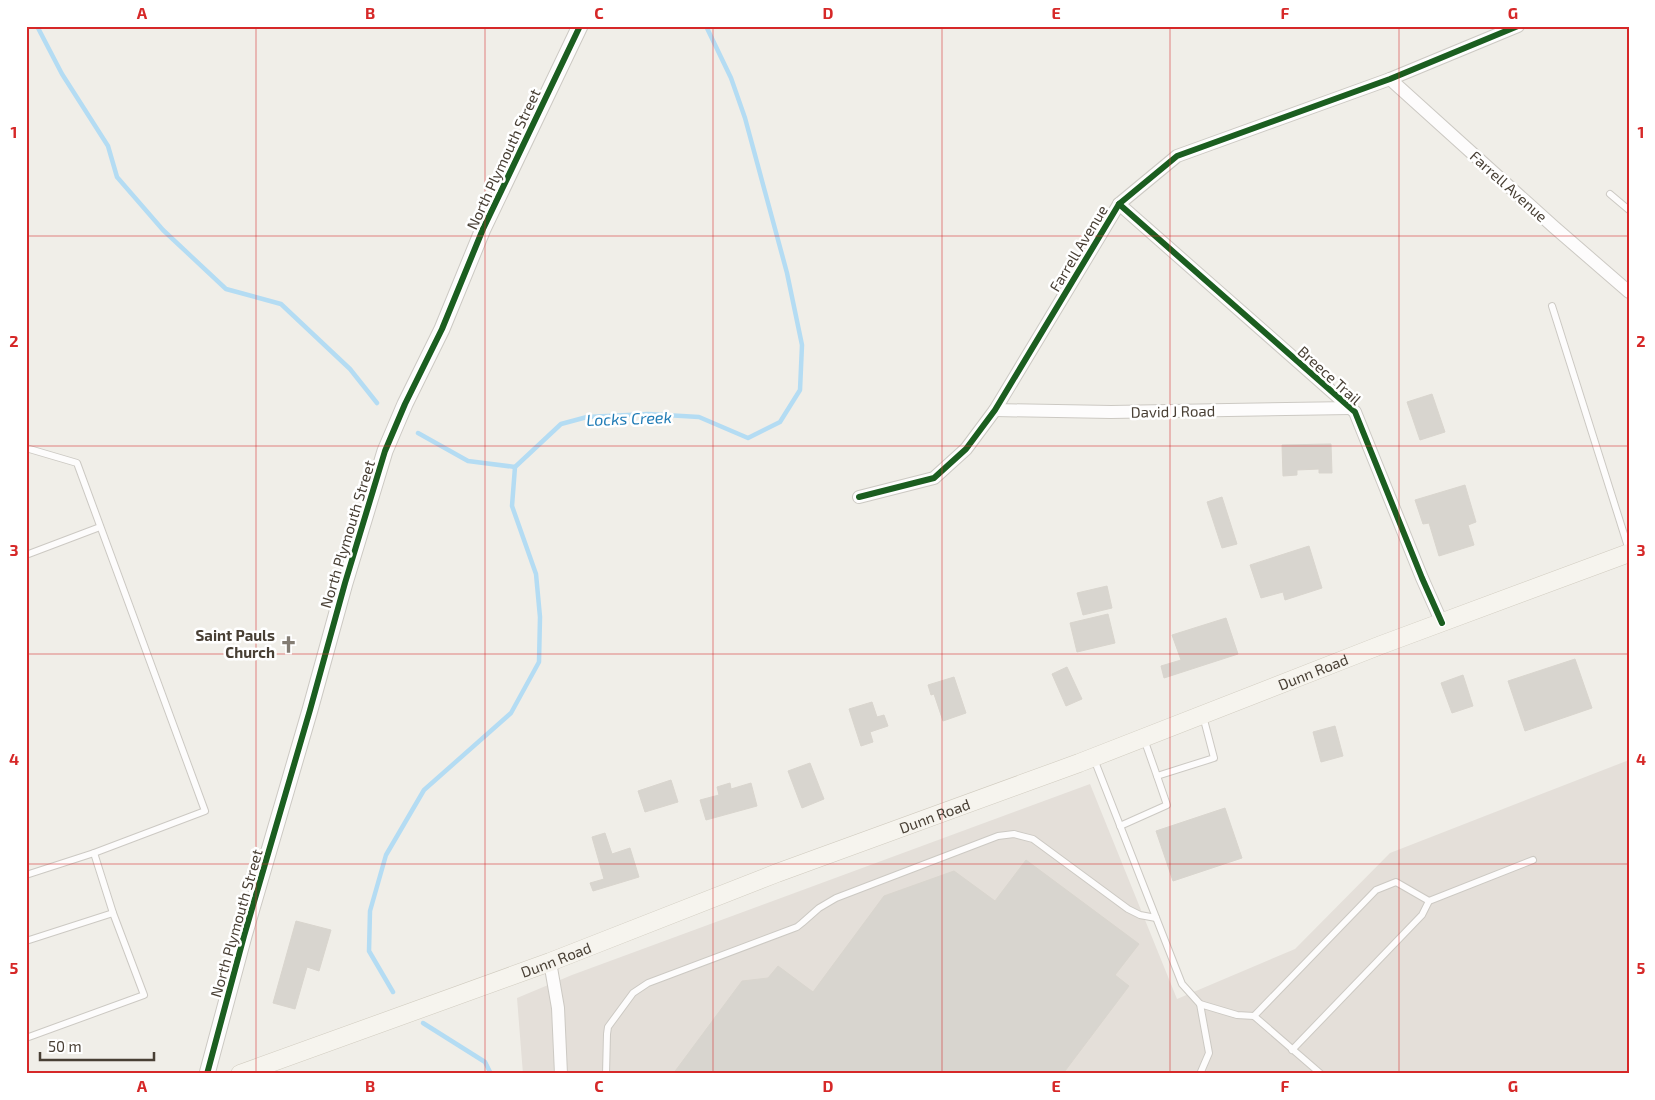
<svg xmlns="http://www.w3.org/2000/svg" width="1655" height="1100" viewBox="0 0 1655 1100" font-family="'Exo 2',sans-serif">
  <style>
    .industrial { fill: #e4dfd9 }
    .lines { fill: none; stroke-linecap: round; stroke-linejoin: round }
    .stream { stroke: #b4dcf3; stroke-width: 4.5 }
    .building { fill: #d8d5cf; stroke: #d9d5ce }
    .service-casing { stroke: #ccc9c3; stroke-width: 8 }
    .minor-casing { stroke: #ccc9c3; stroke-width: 14 }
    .tertiary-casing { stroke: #ccc9c3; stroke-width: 17 }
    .secondary-casing { stroke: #d0cbbf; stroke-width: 19 }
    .service { stroke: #fdfcfc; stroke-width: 6 }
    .minor { stroke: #fdfcfc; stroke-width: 12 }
    .tertiary { stroke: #fdfcfc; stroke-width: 15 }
    .secondary { stroke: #f6f4ee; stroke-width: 18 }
    .cycleway-casing { stroke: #fff; stroke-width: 9 }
    .cycleway { stroke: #1b5e20; stroke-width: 6 }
    .grid { fill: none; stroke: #d62828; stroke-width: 1; stroke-opacity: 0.55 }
    .labels { text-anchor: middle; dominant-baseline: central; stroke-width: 5; stroke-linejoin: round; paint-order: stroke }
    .street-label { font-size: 15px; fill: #483f34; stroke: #fff }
    .poi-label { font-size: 15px; font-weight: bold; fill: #483f34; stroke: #fff; text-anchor: end }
    .water-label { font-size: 16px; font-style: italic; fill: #217cb6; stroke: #fff }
    .neatline { fill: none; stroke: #d62828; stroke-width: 2 }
    .grid-label { font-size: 16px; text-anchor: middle; font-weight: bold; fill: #d62828 }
  </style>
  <rect width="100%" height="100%" fill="#f0eee8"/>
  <!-- industrial -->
  <path class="industrial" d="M1629,760v314h-1106l-6,-76 55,-23 518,-191 87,215 118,-50 95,-96z"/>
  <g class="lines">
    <!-- stream -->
    <g class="stream">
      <path d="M37,26l25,48 46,72 9,31 46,53 63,59 55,15 69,65 27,34"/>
      <path d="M418,433l50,28 47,6"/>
      <path d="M393,992l-24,-41 1,-40 16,-56 38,-65 87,-77 28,-51 1,-45 -4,-43 -24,-68 3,-39 46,-43 26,-7 61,-3 51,3 49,21 32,-16 20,-32 2,-45 -15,-72 -42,-155 -14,-40 -25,-52"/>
      <path d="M423,1023l62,39 6,12"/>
    </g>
  </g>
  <!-- building -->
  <g class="building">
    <path d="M1432,394l13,38 -25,8 -13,-38z"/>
    <path d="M1331,444l1,29h-13v-4l-22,1v5l-14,1 -1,-31z"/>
    <path d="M1465,485l11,37 -8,3 6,20 -35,11 -10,-33 -6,1 -8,-24z"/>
    <path d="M1222,497l15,47 -15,4 -15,-46z"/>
    <path d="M1309,546l13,42 -37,12 -2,-8 -22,6 -11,-33z"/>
    <path d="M1107,586l5,22 -29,7 -6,-22z"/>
    <path d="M1108,614l7,29 -38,9 -7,-29z"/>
    <path d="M1226,618l12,36 -74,24 -3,-12 20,-6 -9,-25z"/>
    <path d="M1575,659l17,49 -67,23 -17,-50z"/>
    <path d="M1067,667l15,32 -16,7 -14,-32z"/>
    <path d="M1463,675l10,31 -21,7 -11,-30z"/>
    <path d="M954,677l12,36 -23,8 -9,-27 -3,1 -3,-10z"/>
    <path d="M872,702l5,15 7,-2 4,11 -18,6 3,10 -12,4 -12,-37z"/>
    <path d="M1335,726l8,30 -22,6 -8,-30z"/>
    <path d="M810,763l14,36 -22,9 -14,-37z"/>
    <path d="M671,780l7,22 -33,10 -7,-21z"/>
    <path d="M730,783l1,6 20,-6 6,23 -51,14 -6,-20 19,-5 -2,-8z"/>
    <path d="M1225,808l17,50 -69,23 -17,-50z"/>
    <path d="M605,833l7,21 18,-6 9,29 -46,14 -3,-8 14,-4 -12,-42z"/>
    <path d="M1026,860l113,84 -24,31 14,11 -64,85 3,3h-395l69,-93 26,-3 10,-12 35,26 71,-96 70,-25 41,30z"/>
    <path d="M296,921l35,9 -12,41 -12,-4 -12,42 -22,-6z"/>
  </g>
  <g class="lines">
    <defs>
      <g id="service">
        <path d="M1610,194l19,16"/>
        <path d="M1552,306l77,244"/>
        <path d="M26,448l51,15 128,348 -111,42 -68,22"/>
        <path d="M26,555l74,-28"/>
        <path d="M1144,739l13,37 57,-18 -11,-42"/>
        <path d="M1094,759l88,225 18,20 37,11 17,1 67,58"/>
        <path d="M1120,826l47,-21 -10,-29"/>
        <path d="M94,853l19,60"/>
        <path d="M26,941l87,-28 31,82 -118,43"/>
        <path d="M1254,1016l122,-126 20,-8 33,19"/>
        <path d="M1292,1050l130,-135 7,-14 104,-41"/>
        <path d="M606,1074l1,-40 1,-7 25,-34 15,-10 149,-56 5,-4 17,-15 17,-10 162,-62 16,-2 19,5 95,70 12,6 16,3"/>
        <path d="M1200,1074l9,-21 -9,-49"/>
      </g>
      <g id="minor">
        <path d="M1390,79l164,148 75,65"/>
        <path d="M1119,204l236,208 67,166 20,45"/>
        <path d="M995,410l116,2 240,-4"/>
        <path d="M859,497l75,-19 32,-29 29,-39 124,-206 58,-48 213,-77 128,-53"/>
        <path d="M550,962l8,46 3,66"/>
      </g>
      <path id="tertiary" d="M207,1074l37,-138 66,-226 35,-127 40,-132 20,-47 37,-75 41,-100 97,-203"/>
      <g id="secondary">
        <path id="s1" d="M240,1074l310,-112 227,-89 302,-110 302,-118 248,-92"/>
      </g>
    </defs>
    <!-- service casing -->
    <use href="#service" class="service-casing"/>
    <!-- minor casing -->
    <use href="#minor" class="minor-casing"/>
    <!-- tertiary casing -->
    <use href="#tertiary" class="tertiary-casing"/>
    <!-- secondary casing -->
    <use href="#secondary" class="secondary-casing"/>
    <!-- service -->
    <use href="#service" class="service"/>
    <!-- minor -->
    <use href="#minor" class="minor"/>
    <!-- tertiary -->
    <use href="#tertiary" class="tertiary"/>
    <!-- secondary -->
    <use href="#secondary" class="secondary"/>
    <defs>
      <g id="cycleway">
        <path d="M1119,204l236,208 67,166 20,45"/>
        <path d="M859,497l75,-19 32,-29 29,-39 124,-206 58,-48 213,-77 128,-53"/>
        <path d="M207,1074l37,-138 66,-226 35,-127 40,-132 20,-47 37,-75 41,-100 97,-203"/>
      </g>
    </defs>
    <!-- cycleway casing -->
    <use href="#cycleway" class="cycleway-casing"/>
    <!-- cycleway -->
    <use href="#cycleway" class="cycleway"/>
  </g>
  <!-- grid -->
  <path class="grid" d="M256,26v1048M485,26v1048M713,26v1048M942,26v1048M1170,26v1048M1399,26v1048M26,236h1603M26,446h1603M26,654h1603M26,864h1603"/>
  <!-- icons -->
  <defs>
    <symbol id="church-bare" viewBox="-9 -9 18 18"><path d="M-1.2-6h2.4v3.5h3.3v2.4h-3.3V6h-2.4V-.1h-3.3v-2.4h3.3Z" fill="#837c73" stroke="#fff" stroke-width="2.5" paint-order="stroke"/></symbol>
  </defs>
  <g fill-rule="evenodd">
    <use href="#church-bare" x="276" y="632" width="25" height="25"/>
  </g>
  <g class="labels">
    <!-- street labels -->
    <g class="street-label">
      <text transform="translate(503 159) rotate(-65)">North Plymouth Street</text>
      <text transform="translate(1509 186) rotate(42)">Farrell Avenue</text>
      <text transform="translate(1078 248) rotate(-59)">Farrell Avenue</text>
      <text transform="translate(1330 375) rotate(42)">Breece Trail</text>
      <text transform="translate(1173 411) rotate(-1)">David J Road</text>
      <text transform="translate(347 534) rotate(-73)">North Plymouth Street</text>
      <text stroke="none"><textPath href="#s1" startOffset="1146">Dunn Road</textPath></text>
      <text stroke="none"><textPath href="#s1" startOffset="741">Dunn Road</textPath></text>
      <text transform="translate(236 923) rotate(-74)">North Plymouth Street</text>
      <text stroke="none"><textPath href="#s1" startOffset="336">Dunn Road</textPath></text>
    </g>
    <!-- poi labels -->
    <g class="poi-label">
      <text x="275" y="635">Saint Pauls<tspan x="275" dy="17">Church</tspan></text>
    </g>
    <!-- water labels -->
    <g class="water-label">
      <text transform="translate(629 418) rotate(-2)">Locks Creek</text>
    </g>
  </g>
  <!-- border -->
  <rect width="1655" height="1100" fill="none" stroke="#ffffff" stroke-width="55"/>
  <!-- scale -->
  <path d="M40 1052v8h114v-8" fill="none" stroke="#483f34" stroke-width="2.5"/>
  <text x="48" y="1052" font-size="15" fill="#483f34" stroke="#ffffff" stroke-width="4" paint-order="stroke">50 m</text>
  <rect x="28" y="28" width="1600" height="1044" class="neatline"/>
  <g class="grid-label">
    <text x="142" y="19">A</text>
    <text x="370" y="19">B</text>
    <text x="599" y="19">C</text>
    <text x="828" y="19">D</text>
    <text x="1056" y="19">E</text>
    <text x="1285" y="19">F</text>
    <text x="1513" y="19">G</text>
    <text x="14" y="138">1</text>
    <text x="1641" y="138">1</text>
    <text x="14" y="347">2</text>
    <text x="1641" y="347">2</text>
    <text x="14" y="556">3</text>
    <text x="1641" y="556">3</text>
    <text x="14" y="765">4</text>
    <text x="1641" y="765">4</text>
    <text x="14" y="974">5</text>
    <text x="1641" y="974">5</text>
    <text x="142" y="1092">A</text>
    <text x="370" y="1092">B</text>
    <text x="599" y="1092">C</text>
    <text x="828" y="1092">D</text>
    <text x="1056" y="1092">E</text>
    <text x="1285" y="1092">F</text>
    <text x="1513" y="1092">G</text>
  </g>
</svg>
